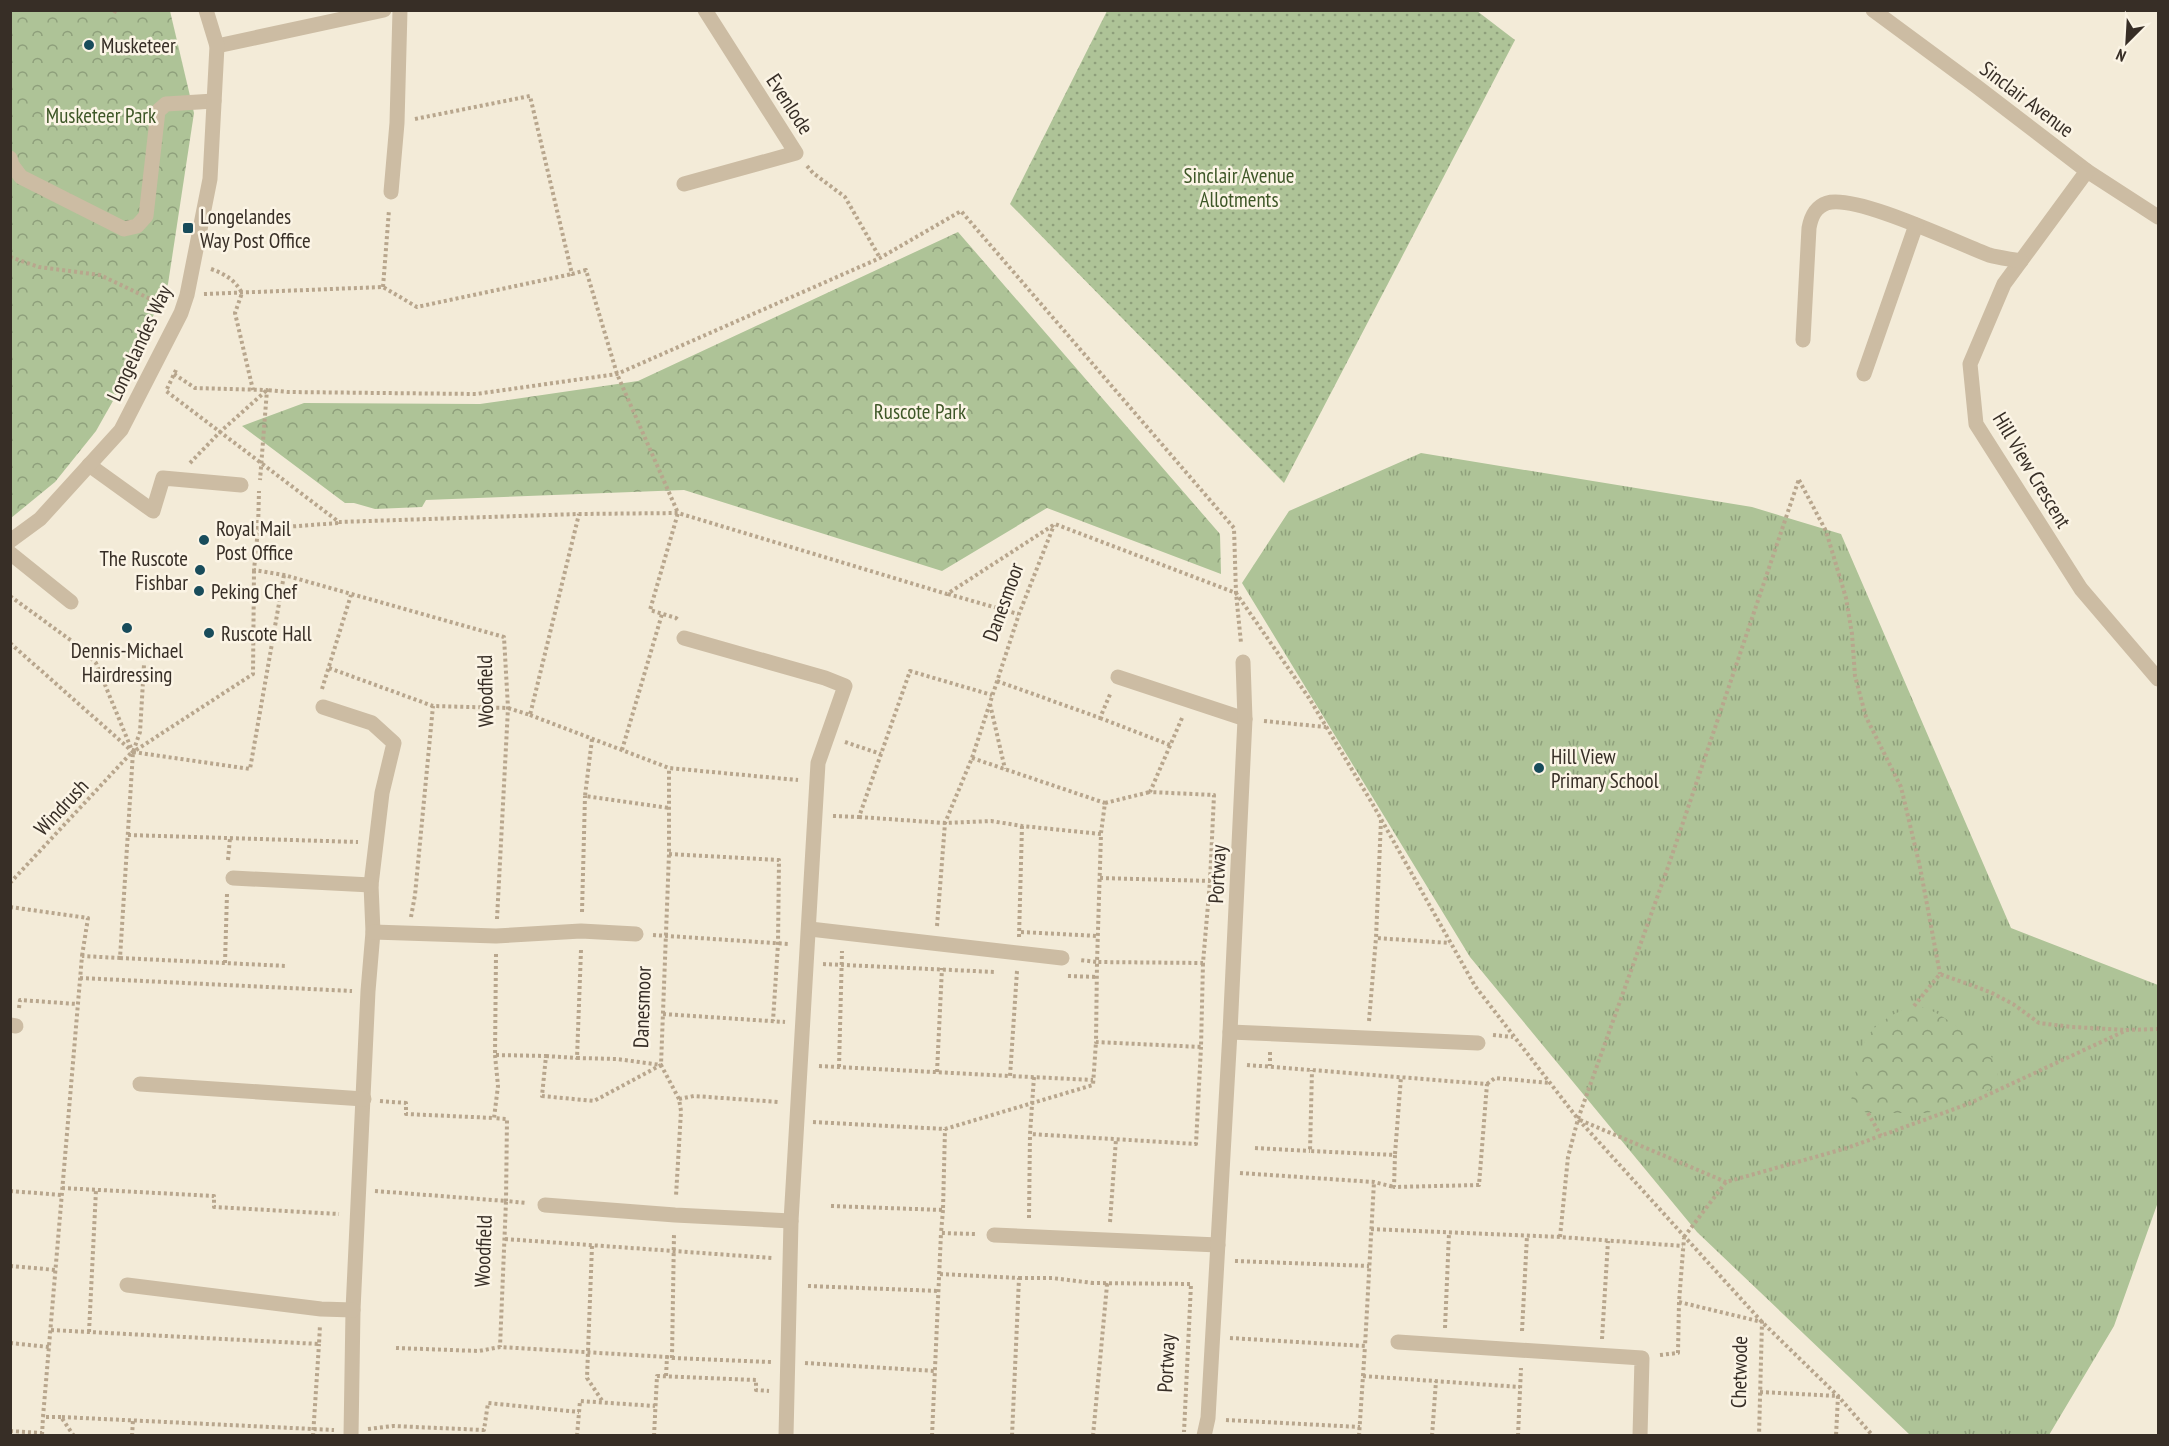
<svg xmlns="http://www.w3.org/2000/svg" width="2169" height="1446" viewBox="0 0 2169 1446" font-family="'PT Sans Narrow',sans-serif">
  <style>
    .grass { fill: url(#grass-tufts) }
    .forest { fill: url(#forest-crowns) }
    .garden { fill: url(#garden-dots) }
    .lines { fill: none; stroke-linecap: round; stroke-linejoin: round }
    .path { stroke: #b8a68d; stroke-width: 4; stroke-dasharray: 3 3; stroke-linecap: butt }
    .minor { stroke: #ccbca3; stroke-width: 15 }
    .poi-dot { fill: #184c5b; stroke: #fbf4e5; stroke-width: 2 }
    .labels { text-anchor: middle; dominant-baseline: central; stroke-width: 5; stroke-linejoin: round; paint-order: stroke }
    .poi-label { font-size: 21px; fill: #372e26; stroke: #fbf4e5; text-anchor: start }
    .street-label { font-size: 21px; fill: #372e26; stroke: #fbf4e5 }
    .park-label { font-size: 21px; fill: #3e5727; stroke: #fbf4e5 }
  </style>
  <defs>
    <pattern id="grass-tufts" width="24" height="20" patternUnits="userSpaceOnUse" patternTransform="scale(1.5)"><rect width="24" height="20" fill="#aec397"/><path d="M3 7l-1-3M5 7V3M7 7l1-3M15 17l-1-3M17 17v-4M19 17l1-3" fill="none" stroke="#8e9f7b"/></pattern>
    <pattern id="forest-crowns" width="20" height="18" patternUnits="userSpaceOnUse" patternTransform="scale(1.5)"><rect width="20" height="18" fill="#aec397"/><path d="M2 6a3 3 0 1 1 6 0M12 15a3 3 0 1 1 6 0" fill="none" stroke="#8e9f7b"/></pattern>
    <pattern id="garden-dots" width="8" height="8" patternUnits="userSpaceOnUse" patternTransform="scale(1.5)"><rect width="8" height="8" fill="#aec397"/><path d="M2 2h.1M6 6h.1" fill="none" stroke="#8e9f7b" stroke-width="1.8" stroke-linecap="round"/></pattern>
  </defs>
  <rect width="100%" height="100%" fill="#f3ebd8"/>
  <!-- grass -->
  <path class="grass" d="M1421,453l331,54 89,27 170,394 147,57v217l-44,124 -65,109h-139l-213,-203 -227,-275 -228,-374 47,-72z"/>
  <!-- forest -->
  <g class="forest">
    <path d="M11,11h159l24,102 -26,171 -50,108 -22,39 -41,51 -44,36z"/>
    <path d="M958,232l262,302 1,40 -174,-66 -105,63 -258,-81 -258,10 -4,7 -47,2 -21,-6h-9l-103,-77 62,-23 176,1 158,-23z"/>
    <path d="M1914,1006c6,1 12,2 18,5 7,3 14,8 20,12 19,13 60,39 40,65l-47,20 -18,5h-59l-13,-4 -4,-7c8,-51 7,-77 63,-96z"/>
  </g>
  <!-- garden -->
  <path class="garden" d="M1107,11h370l38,29 -231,443 -274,-279z"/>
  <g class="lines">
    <!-- path -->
    <g class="path">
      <path d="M114,13l2,-3"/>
      <path d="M415,119l115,-23 42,178 14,-4 31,104 61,139 -28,97 26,8 3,3"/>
      <path d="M807,166l6,7 32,24 35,61"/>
      <path d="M10,257l29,10 61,8 65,31"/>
      <path d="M211,269c14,5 24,11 31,24l-7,20 18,77"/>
      <path d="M383,287l6,-77"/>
      <path d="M204,294l179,-7 34,20 155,-33"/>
      <path d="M176,370l-10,21 173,131 240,-8 99,-1 269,81 108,-70 181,69 73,105 63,105 103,183 103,133 184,203 76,74 35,40"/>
      <path d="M174,374l21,14 72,2 -7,90"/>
      <path d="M190,463l30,-31 47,-42 21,2 188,2 141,-20 263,-116 81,-47 273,317 2,65 5,50"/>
      <path d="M1799,480l27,51 20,67 6,36 3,42 11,41 35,70 19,80 20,107"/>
      <path d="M338,523l-80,6 -4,41 30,5 220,62 4,71 -11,211"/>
      <path d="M258,529l1,-38"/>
      <path d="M948,594l70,20"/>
      <path d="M10,596l70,51 16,16 35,85"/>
      <path d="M10,643l123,109 120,-78 1,-104"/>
      <path d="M329,668l104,38 75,2 22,7 49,-201"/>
      <path d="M997,681l103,37 11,-26"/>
      <path d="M322,689l29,-94"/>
      <path d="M990,704l15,65"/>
      <path d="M530,715l139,53 129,12"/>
      <path d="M1100,718l70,27"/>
      <path d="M1182,718l-32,74 64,3 -4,86h10"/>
      <path d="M1264,721l62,6"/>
      <path d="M592,739l-7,57 84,12"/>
      <path d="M845,742l36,12"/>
      <path d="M622,750l40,-136"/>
      <path d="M133,752l117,17 34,-194"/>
      <path d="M972,758l133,45 -4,30"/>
      <path d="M1105,803l45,-11"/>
      <path d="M833,816l26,1 51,-146 82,24"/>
      <path d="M859,817l86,6 46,-2 31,5 79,8 -4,128 -17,-2"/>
      <path d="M1381,820l-5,118 74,5"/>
      <path d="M128,835l230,7"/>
      <path d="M669,854l110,6 -1,84 -5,77"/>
      <path d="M228,860l2,-22"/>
      <path d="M1100,878l110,3 -7,82 -106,-1 -1,80 105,5 2,-84"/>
      <path d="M10,883l122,-131"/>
      <path d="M10,907l78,11 -6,38"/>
      <path d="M582,912l3,-116"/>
      <path d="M411,917l4,-22 18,-189"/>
      <path d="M937,926l8,-103 27,-65 47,-144 35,-89"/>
      <path d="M1021,932l77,4"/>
      <path d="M653,935l136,9"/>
      <path d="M1019,937l3,-111"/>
      <path d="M581,950l-4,108 40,1 44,6 18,34 2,12 -5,85"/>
      <path d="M496,954l-1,101 51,1 -4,40 52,5 67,-36 8,-211v-86"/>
      <path d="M120,958l167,8"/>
      <path d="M225,963l2,-69"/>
      <path d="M823,964l172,8"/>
      <path d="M1017,971l-7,105 83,4"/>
      <path d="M1068,976l29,1"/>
      <path d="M80,978l272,13"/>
      <path d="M1914,1006l26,-32 50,18 23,12 26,19 33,4 55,3"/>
      <path d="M19,1008l1,-8 57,4"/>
      <path d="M663,1014l122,8"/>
      <path d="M1369,1021l7,-83"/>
      <path d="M1493,1035l20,2"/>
      <path d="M1270,1052v14"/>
      <path d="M495,1055l3,31 -4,32 13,1 -1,82 21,2"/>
      <path d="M546,1056l31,2"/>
      <path d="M1247,1065c80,6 160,13 240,19l-8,101 -85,2 1,-32 -85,-4 2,-81"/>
      <path d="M819,1066l191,10"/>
      <path d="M839,1067l3,-116"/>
      <path d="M937,1072l5,-104"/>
      <path d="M1034,1077l-4,57 166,10 5,-97"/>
      <path d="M1487,1084l8,-6 55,5"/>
      <path d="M679,1099l15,-3 85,6"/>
      <path d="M380,1101l26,2v11l88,4"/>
      <path d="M1868,1113l13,23"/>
      <path d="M1580,1120l146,62"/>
      <path d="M813,1122l132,7 148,-44 3,-43"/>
      <path d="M1255,1148l55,3"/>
      <path d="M1395,1154l6,-77"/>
      <path d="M1240,1173l134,9 20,5"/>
      <path d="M62,1188l152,8v11l125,7"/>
      <path d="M10,1191l52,4"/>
      <path d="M375,1191l131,10 -6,146"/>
      <path d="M831,1206l112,4 2,-81"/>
      <path d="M943,1210l-2,23 34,1"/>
      <path d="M1029,1218l1,-84"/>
      <path d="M1110,1222l6,-83"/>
      <path d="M1371,1229l189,8 123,9"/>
      <path d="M1560,1237l8,-80 10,-38 90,-252 131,-388"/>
      <path d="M1684,1237l42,-55 121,-34 121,-44 159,-74 31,-1"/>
      <path d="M505,1239l267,19"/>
      <path d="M592,1246l-5,132 16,24"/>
      <path d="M1235,1261l134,5"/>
      <path d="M10,1266l46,4"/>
      <path d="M940,1274l79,4 -7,158"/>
      <path d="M1019,1278h33l41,5"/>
      <path d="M1091,1283l100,1 -7,148"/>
      <path d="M808,1286l131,5"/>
      <path d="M1679,1302l83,20 -3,114"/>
      <path d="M1445,1328l4,-95"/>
      <path d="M51,1330l268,14 1,-19"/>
      <path d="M1522,1331l5,-95"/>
      <path d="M89,1332l7,-142"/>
      <path d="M1230,1338l135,8 9,-164"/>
      <path d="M1602,1339l6,-98"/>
      <path d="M10,1343l39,4"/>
      <path d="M396,1348l83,3 21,-4 167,10"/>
      <path d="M1660,1355l18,-2 1,-51 5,-64"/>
      <path d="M672,1358l99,4"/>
      <path d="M805,1363l130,8"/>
      <path d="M666,1376l1,-19 5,1 2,-124"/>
      <path d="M1363,1376l157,11"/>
      <path d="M1760,1392l78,4 -2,40"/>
      <path d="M61,1417h-18l39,-461 38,2 13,-206 7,-20 4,-67"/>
      <path d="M1226,1420l134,7"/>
      <path d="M368,1429l25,-3 91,4 4,-27 91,9"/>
      <path d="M10,1431l32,2"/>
      <path d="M42,1435l1,-18"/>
      <path d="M74,1436l-13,-19 273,13"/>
      <path d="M132,1436l1,-16"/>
      <path d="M313,1436l6,-92"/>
      <path d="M577,1436l3,-35 75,5"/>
      <path d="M654,1436l3,-60 99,4v10l13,1"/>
      <path d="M932,1436l9,-203"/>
      <path d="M1093,1436l14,-151 -4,-1"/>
      <path d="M1359,1436l6,-90"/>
      <path d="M1432,1436l4,-55"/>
      <path d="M1518,1436l3,-68"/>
    </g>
    <!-- minor -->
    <g class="minor">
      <path d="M1873,10l103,76 111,85 71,46"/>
      <path d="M217,46l167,-36"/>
      <path d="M10,158l2,7 9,12 103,52 13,-3 9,-10 12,-105 8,-7 48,-3"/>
      <path d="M2087,171l-83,113 -34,80 6,60 105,165 77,90"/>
      <path d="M684,184l112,-31 -91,-143"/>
      <path d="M391,192l6,-69 3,-113"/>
      <path d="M1803,340l6,-112c2,-11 6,-21 18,-25 29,-9 130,40 162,52 10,3 22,4 32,6"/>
      <path d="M1864,374l52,-149"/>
      <path d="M89,465l64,46 10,-33 78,7"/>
      <path d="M10,541l30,-22 81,-89 60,-117 6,-18 23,-116 7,-133 -11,-36"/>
      <path d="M10,553l61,49"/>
      <path d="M684,638l141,40 20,8 -27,77 -27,458 -5,215"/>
      <path d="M1118,677l127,42"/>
      <path d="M323,707l49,16 22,20 -12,50 -11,92 2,47 -5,59 -15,319 -2,126"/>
      <path d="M233,878l138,7"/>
      <path d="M810,929l252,29"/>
      <path d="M373,932l123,4 85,-5 55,3"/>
      <path d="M10,1025l6,1"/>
      <path d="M1230,1032l248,11"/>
      <path d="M140,1084l224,15"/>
      <path d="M545,1205l130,10 116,6"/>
      <path d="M994,1235l224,10"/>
      <path d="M127,1285l194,24 32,1"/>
      <path d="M1398,1342l244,16 -2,78"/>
      <path d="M1204,1436l4,-18 22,-386 15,-313 -2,-57"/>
    </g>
  </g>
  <!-- markers -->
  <g class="poi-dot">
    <circle cx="89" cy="45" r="6"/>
    <rect x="182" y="222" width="12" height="12" rx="3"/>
    <circle cx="204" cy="540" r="6"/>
    <circle cx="200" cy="570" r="6"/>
    <circle cx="199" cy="591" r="6"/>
    <circle cx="127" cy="628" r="6"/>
    <circle cx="209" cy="633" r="6"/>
    <circle cx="1539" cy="768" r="6"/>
  </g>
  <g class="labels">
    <!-- poi labels -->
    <g class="poi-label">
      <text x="101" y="45">Musketeer</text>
      <text x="200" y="216">Longelandes<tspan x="200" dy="24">Way Post Office</tspan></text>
      <text x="216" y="528">Royal Mail<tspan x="216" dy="24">Post Office</tspan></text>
      <text x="188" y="558" text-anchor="end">The Ruscote<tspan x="188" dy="24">Fishbar</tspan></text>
      <text x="211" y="591">Peking Chef</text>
      <text x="221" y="633">Ruscote Hall</text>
      <text x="127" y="650" text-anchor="middle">Dennis-Michael<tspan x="127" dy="24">Hairdressing</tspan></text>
      <text x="1551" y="756">Hill View<tspan x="1551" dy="24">Primary School</tspan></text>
    </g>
    <!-- street labels -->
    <g class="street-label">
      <text transform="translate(2027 99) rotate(37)">Sinclair Avenue</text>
      <text transform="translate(790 104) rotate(57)">Evenlode</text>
      <text transform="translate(139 343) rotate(-65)">Longelandes Way</text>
      <text transform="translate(2032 470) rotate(59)">Hill View Crescent</text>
      <text transform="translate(1003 602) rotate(-70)">Danesmoor</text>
      <text transform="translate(485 691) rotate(-91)">Woodfield</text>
      <text transform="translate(61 807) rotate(-47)">Windrush</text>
      <text transform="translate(1217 874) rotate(-87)">Portway</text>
      <text transform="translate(642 1007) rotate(-88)">Danesmoor</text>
      <text transform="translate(483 1251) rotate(-88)">Woodfield</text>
      <text transform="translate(1166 1363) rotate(-87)">Portway</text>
      <text transform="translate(1739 1372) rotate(-89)">Chetwode</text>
    </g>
    <!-- park labels -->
    <g class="park-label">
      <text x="101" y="115">Musketeer Park</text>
      <text x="1239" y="175">Sinclair Avenue<tspan x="1239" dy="24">Allotments</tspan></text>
      <text x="920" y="411">Ruscote Park</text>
    </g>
  </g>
  <!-- border -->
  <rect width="2169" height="1446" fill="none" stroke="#372e26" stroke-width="24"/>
  <!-- north arrow -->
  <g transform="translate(2127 42) rotate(204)" stroke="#fbf4e5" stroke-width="4.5" paint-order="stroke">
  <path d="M0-4.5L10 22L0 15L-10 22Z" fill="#372e26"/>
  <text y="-9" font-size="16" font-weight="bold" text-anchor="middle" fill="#372e26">N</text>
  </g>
</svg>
